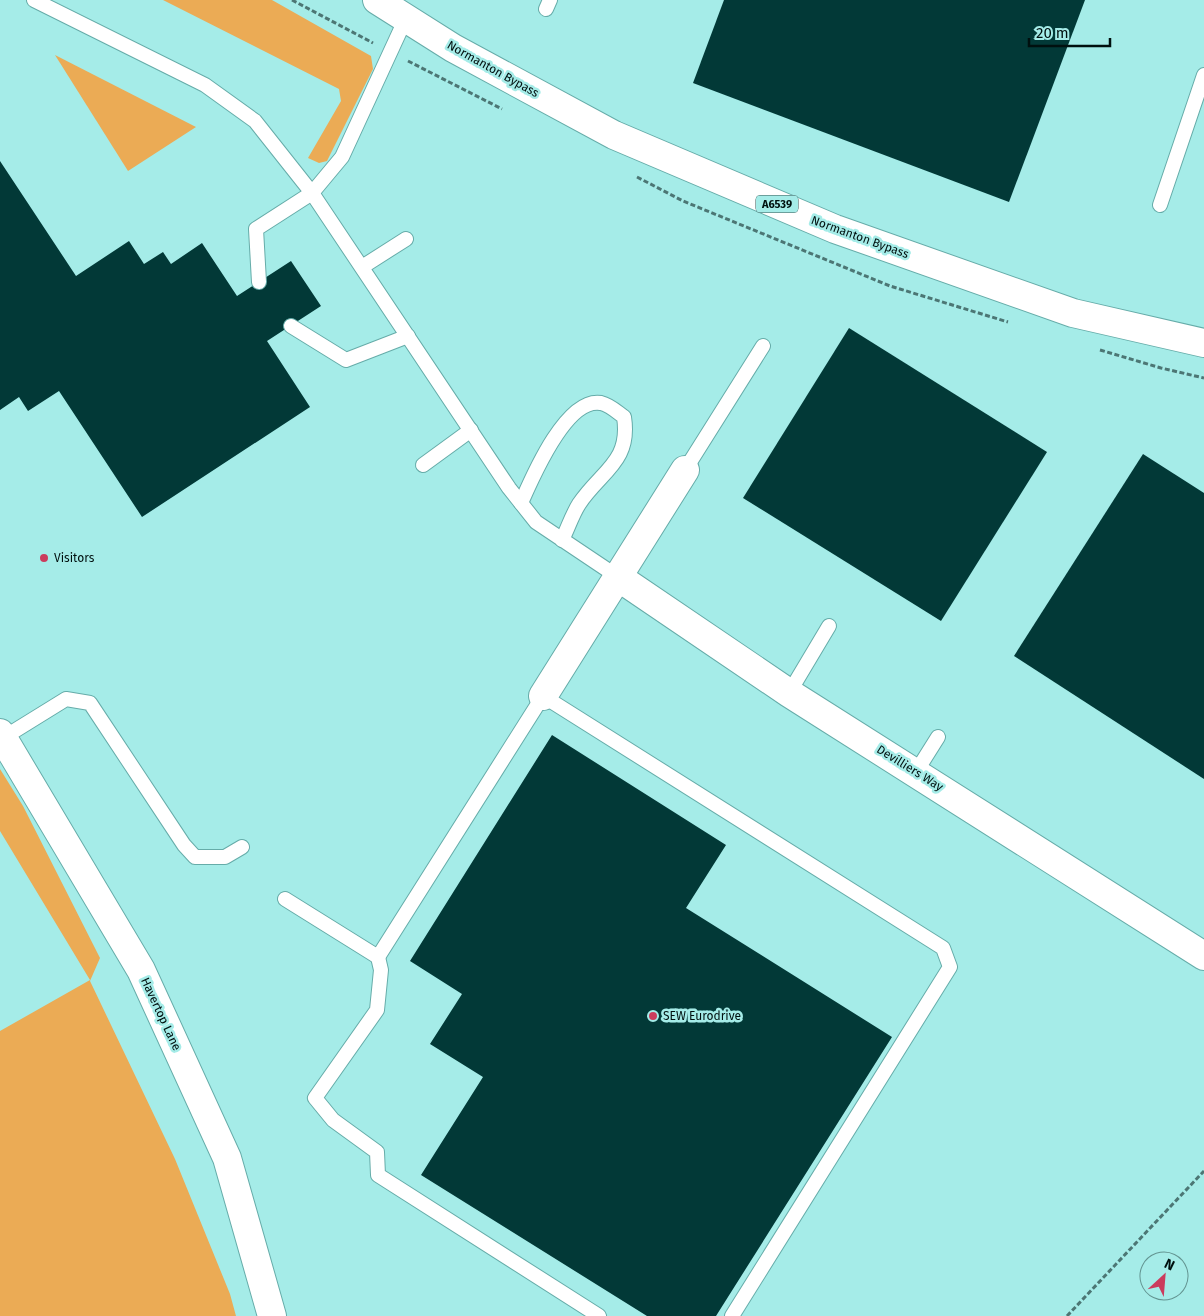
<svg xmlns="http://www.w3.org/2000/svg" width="1204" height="1316" viewBox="0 0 1204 1316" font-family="'Fira Sans',sans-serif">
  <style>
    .green { fill: #ebab55 }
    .building { fill: #023937 }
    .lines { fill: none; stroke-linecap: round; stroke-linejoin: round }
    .lane-casing { stroke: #66aca9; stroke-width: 16 }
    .street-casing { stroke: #66aca9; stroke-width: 30 }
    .secondary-casing { stroke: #66aca9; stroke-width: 30 }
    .primary-casing { stroke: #66aca9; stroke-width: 30 }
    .path { stroke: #4c7674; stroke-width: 3; stroke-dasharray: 5 2.5; stroke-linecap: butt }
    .lane { stroke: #fff; stroke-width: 14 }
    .street { stroke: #fff; stroke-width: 28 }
    .secondary { stroke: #fff; stroke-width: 28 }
    .primary { stroke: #fff; stroke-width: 28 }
    .poi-dot { fill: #cb3c5d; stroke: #a5ece8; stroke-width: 2 }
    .labels { text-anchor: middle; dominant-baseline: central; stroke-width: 5; stroke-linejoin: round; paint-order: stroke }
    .shield { fill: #a5ece8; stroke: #325250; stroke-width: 1 }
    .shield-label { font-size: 11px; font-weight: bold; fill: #00100f }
    .street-label { font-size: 12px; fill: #00100f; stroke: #a5ece8 }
    .poi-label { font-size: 12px; fill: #00100f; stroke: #a5ece8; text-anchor: start }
  </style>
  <rect width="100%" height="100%" fill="#a5ece8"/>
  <!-- green -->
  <g class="green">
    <path d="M163,0h109l99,56 2,13 -46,92 -8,2 -11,-5 33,-57 -2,-12z"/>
    <path d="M55,55l141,72 -68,44z"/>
    <path d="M0,769l23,37 77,152 -10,23 85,178 55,135 6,22h-236v-285l90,-51 -90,-149z"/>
  </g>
  <!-- building -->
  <g class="building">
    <path d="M724,0h361l-76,202 -316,-119z"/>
    <path d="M0,161l76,115 53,-35 15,23 19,-12 8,12 31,-21 35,53 54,-35 30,45 -54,35 43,66 -168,110 -83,-126 -31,20 -9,-14 -19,13z"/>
    <path d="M849,328l198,124 -106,169 -198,-123z"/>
    <path d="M1143,454l61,39v286l-190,-123z"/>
    <path d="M552,735l174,110 -40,63 206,129 -176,279h-69l-226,-141 62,-98 -53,-33 32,-50 -52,-33z"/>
  </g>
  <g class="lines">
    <defs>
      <g id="lane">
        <path d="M34,0l171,85 50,36 57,72 197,295 27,34 82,55"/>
        <path d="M546,9l4,-9"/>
        <path d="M1160,205l44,-130"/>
        <path d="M362,267l44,-28"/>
        <path d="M259,282l-3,-53 56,-36 30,-36 64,-139"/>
        <path d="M291,326l55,34 62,-24"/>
        <path d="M423,465l48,-35"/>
        <path d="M685,470l78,-124"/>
        <path d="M521,503c11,-25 45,-106 80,-100 9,2 16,9 23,14 7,45 -23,54 -45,87 -7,11 -11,24 -17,36"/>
        <path d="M789,693l40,-67"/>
        <path d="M3,738l63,-39 24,4 94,142 11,12h30l17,-10"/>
        <path d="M916,772l22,-35"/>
        <path d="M285,899l93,58 165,-261 400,252 7,19 -218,349"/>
        <path d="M378,957l3,13 -4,40 -62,88 18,22 44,32 1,23 221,141"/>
      </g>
      <g id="street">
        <path d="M618,577l171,116 415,263"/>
        <path d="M543,696l142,-226"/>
      </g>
      <path id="secondary" d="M0,733l141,237 86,188 45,158"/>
      <path id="primary" d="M377,0l76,48 161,87 221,94 238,84 131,30"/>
    </defs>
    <!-- lane casing -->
    <use href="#lane" class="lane-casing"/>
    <!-- street casing -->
    <use href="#street" class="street-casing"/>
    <!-- secondary casing -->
    <use href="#secondary" class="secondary-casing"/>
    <!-- primary casing -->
    <use href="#primary" class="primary-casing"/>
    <!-- path -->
    <g class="path">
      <path d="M292,0l81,43"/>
      <path d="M408,61l94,48"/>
      <path d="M637,177l46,24 207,85 118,36"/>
      <path d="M1100,350l61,18 43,10"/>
      <path d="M1067,1316l137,-145"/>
    </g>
    <!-- lane -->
    <use href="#lane" class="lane"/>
    <!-- street -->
    <use href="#street" class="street"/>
    <!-- secondary -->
    <use href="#secondary" class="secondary"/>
    <!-- primary -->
    <use href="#primary" class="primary"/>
  </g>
  <!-- markers -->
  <g class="poi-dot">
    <circle cx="44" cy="558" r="5"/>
    <circle cx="653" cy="1016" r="5"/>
  </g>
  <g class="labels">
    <!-- shield labels -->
    <rect class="shield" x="756" y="195.5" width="42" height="17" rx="4"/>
    <g class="shield-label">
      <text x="777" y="204">A6539</text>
    </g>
    <!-- street labels -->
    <g class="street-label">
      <text transform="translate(493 69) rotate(29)">Normanton Bypass</text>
      <text transform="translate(860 237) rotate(20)">Normanton Bypass</text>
      <text transform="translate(910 768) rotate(32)">Devilliers Way</text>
      <text transform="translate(161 1014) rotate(65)">Havertop Lane</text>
    </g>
    <!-- poi labels -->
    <g class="poi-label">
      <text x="54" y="558">Visitors</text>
      <text x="663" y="1016">SEW Eurodrive</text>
    </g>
  </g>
  <!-- north arrow -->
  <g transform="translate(1164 1276) rotate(26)"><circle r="24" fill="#a5ece8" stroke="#639491"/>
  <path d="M0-4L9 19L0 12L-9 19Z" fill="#cb3c5d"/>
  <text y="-8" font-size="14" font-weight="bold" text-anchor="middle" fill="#00100f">N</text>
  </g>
  <!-- scale -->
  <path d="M1029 38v8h81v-8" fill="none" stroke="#00100f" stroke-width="2.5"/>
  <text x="1036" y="38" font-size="15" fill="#00100f" stroke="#a5ece8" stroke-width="4" paint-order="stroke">20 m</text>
</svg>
